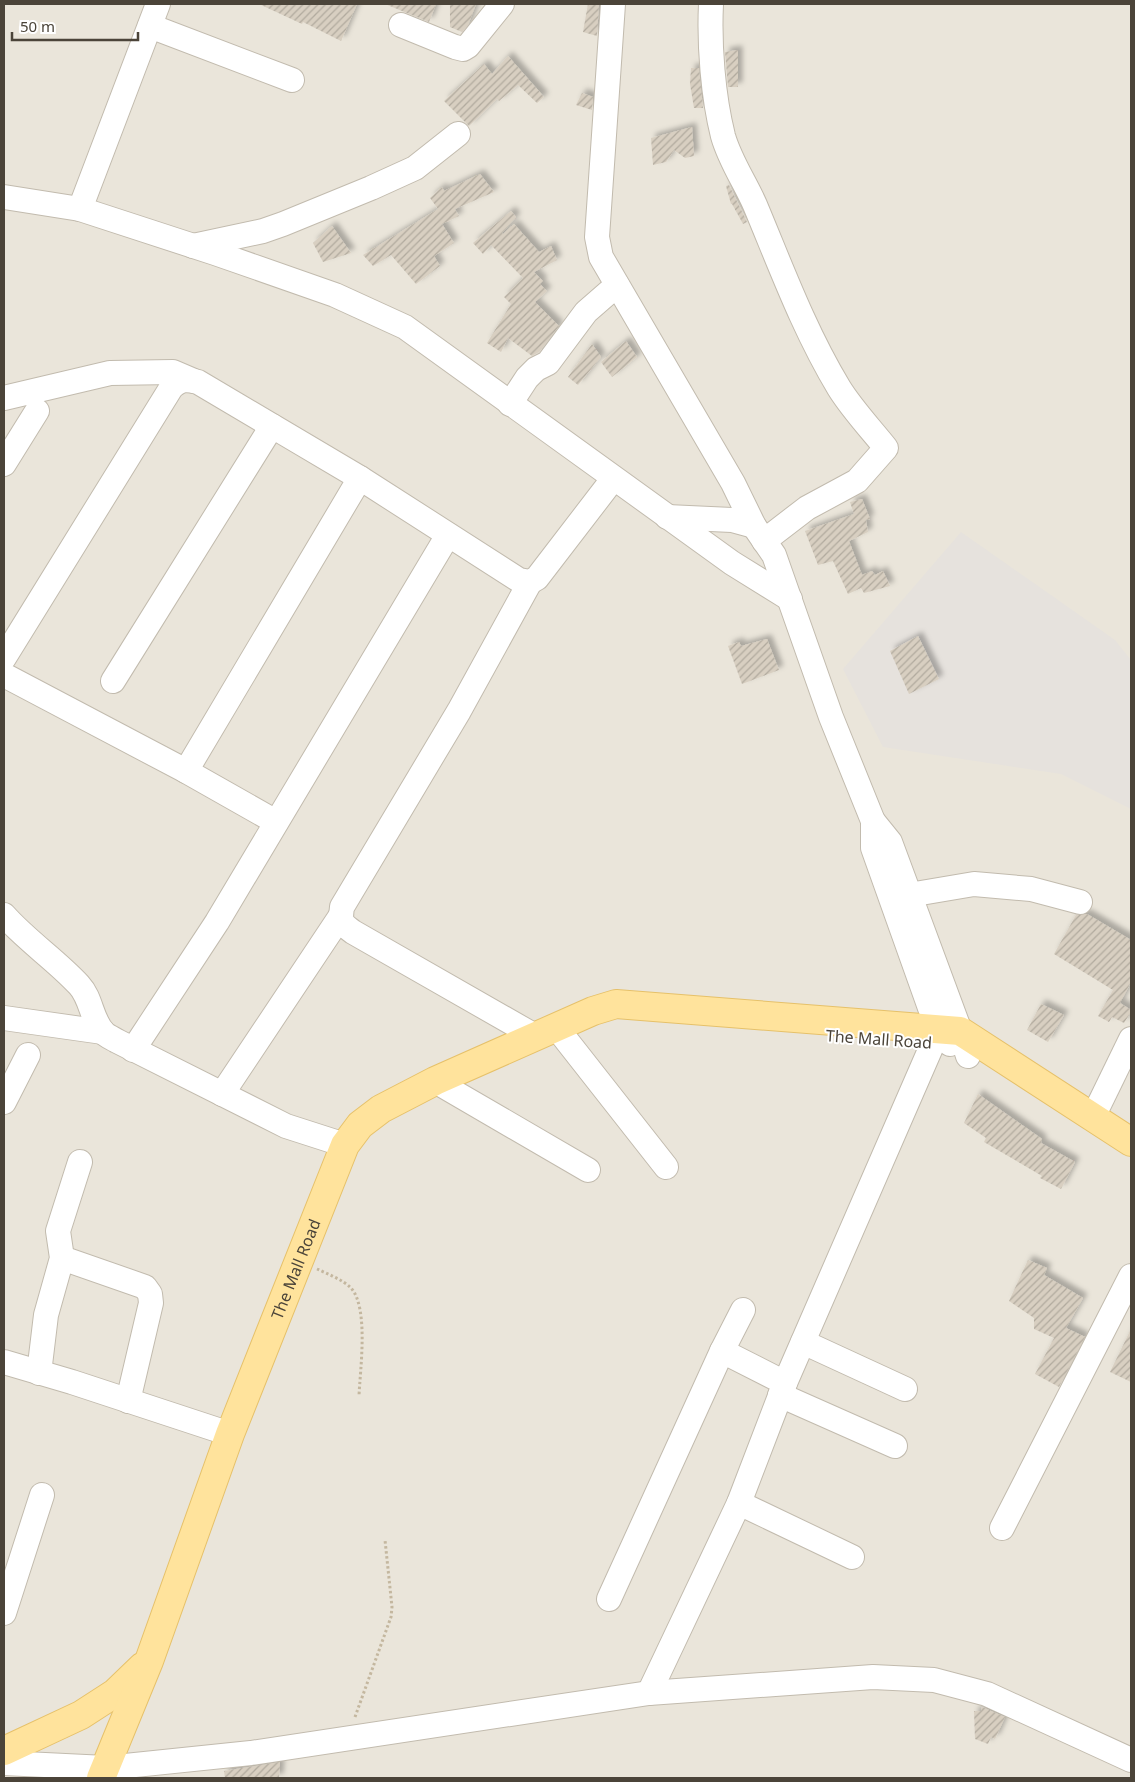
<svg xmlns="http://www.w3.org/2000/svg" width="1135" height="1782" viewBox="0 0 1135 1782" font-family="'Noto Sans',sans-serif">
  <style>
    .residential { fill: #eae5da }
    .industrial { fill: #e6e2dd }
    .building { fill: url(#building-hatch); filter: url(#shadow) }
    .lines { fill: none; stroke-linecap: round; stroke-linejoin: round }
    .minor-casing { stroke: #c2bbae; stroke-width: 26 }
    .major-casing { stroke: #e6c16a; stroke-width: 30 }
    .path { stroke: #c4b79f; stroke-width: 3; stroke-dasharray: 2.5 2.5; stroke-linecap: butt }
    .minor { stroke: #fff; stroke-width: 24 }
    .major { stroke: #ffe39c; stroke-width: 28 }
    .labels { text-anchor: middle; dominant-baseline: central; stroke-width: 4; stroke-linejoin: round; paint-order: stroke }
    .street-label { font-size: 16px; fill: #4b4439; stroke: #fff }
  </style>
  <defs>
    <pattern id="building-hatch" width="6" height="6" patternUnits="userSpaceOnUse" patternTransform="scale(1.25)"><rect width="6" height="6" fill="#d8cfc1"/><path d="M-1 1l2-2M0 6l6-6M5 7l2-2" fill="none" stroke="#b1aa9e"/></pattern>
    <filter id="shadow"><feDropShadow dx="4.5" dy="-4.5" stdDeviation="2.5" flood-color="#0004"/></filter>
  </defs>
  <rect width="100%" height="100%" fill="#f6f3ec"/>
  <!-- residential -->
  <rect class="residential" x="4" y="4" width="1127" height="1774"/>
  <!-- industrial -->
  <path class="industrial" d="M961,532l154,108 16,20v149l-70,-35 -178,-27 -40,-78z"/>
  <!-- building -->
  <g class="building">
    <path d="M259,4h98l-16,37 -38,-19 -1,2z"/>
    <path d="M385,4h51l-7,18z"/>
    <path d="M450,4h26l-8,21 -6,7 -12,-5z"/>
    <path d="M588,4h11l-2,32 -14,-4z"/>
    <path d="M738,50v37h-10l-3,-35z"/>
    <path d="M508,56l36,41 -7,6 -19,-18 -19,16 -2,-2 -28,27 -25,-25 40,-37 8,10z"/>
    <path d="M691,68h8l4,40h-9l-4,-24z"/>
    <path d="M582,93l11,4 -1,13 -16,-5z"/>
    <path d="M692,127l2,29 -9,2 -11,-8 -8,12 -13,3 -2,-27z"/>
    <path d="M480,174l14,18 -39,17 4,7 -17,8 12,19 -20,13 6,10 -24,18 -25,-29 -18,11 -10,-11 75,-46 -8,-11 12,-11 2,4z"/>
    <path d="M729,185l18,37 -4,2 -11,-20h-1l-5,-18z"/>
    <path d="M511,211l5,6 -14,16 1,1 11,-10 25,28 12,-6 6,14 -23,12 9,9 -3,3 7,7 -12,11 24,24 -20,26 -7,4 -24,-18 -7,14 -14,-9 24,-39 -7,-7 19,-19 -32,-33 -8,9 -10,-11z"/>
    <path d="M332,226l19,27 -28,9 -10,-19z"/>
    <path d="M626,341l11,16 -25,20 -11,-15z"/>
    <path d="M592,344l9,13 -23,28 -10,-8z"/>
    <path d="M862,499l8,20 -4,1 2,12 -19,9 13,34 10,-4 3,4 8,-4 7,15 -26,7 -3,-5 -13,6 -15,-33 -15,4 -13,-34 49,-17 -4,-12z"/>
    <path d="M918,636l21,43 -30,15 -19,-43z"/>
    <path d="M767,639l12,31 -37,14 -14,-38 11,-4 2,4z"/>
    <path d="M1087,914l44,26v42l-11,21 11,7v2l-7,11 -12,-6 -3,5 -11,-6 15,-26 -59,-36 22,-39z"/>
    <path d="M1041,1004l23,11 -16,27 -21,-12z"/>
    <path d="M978,1094l64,45 -1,4 34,19 -14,27 -21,-11 2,-2 -58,-34 2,-4 -22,-15z"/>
    <path d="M1028,1260l19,8 -3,7 39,23 -17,30 19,9 -26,50 -24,-13 19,-36 -20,-9v-11l-25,-17z"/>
    <path d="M1131,1329v53l-21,-10z"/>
    <path d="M982,1707l23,10 -10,22 -4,-2 -3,7 -13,-5 -1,-28h7z"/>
    <path d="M280,1762l-1,16h-54l-1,-7z"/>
  </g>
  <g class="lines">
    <defs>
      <g id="minor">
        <path d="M613,4l-16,233 4,20 132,226 21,43 20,29 57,162 42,104 17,21 70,189 8,25"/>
        <path d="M711,4c-2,41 2,92 12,132 7,25 22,46 32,69 26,62 49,125 84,183 13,21 31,40 47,60l-29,33 -50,27 -43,33"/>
        <path d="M401,25l54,22 8,2 5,-3 34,-42"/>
        <path d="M150,26l142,54"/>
        <path d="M4,197l76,12 135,44 120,42 70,32 327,236 58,36"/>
        <path d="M80,209l78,-205"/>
        <path d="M193,246l70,-15 20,-7 88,-36 44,-20 43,-34"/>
        <path d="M4,398l106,-25 63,-1 21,9"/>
        <path d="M510,404l17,-26 9,-9 12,-6 38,-51 31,-27"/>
        <path d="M4,464l33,-53"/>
        <path d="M667,517l65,3 22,6"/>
        <path d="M530,582l-71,129 -117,196c-2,15 -1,16 11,25l182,104"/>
        <path d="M4,658l167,-270c9,-9 15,-9 27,-6l162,96 159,102 11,2 7,-4 76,-99"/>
        <path d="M4,675l182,96 90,51"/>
        <path d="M113,681l159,-255"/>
        <path d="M186,771l174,-293"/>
        <path d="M873,821v27l57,160 20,36"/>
        <path d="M909,895l65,-11 57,5 49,13"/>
        <path d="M4,915c23,26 52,45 75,70 13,14 12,35 25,48 3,3 8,5 13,8l169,85 59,19"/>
        <path d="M4,1018l99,14"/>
        <path d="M556,1027l110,140"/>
        <path d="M133,1050l84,-128 231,-387"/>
        <path d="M435,1081l153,89"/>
        <path d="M222,1094l118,-177"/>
        <path d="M4,1102l24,-47"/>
        <path d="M1093,1117l38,-78"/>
        <path d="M62,1258l83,29 5,7 1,9 -23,98"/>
        <path d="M803,1342l102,47"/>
        <path d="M722,1351l63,32"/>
        <path d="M4,1362l68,20 158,52"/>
        <path d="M39,1373l7,-58 16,-57 -4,-27 22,-69"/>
        <path d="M780,1395l115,51"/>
        <path d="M739,1503l113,54"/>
        <path d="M1002,1528l129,-252"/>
        <path d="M609,1599l113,-248 21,-41"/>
        <path d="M4,1613l38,-118"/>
        <path d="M649,1693l90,-190 46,-120 148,-340"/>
        <path d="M4,1763l102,5 145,-15 398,-60 224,-16 61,3 53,14 144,66"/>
      </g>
      <g id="major">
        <path d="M4,1751l77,-36 34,-22 27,-26"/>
        <path id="s1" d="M101,1778l48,-117 81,-227 115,-289 15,-20 21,-16 54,-28 158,-70 23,-7 344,27 171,111"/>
      </g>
    </defs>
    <!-- minor casing -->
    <use href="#minor" class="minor-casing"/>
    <!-- major casing -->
    <use href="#major" class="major-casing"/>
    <!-- path -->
    <g class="path">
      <path d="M317,1269c11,5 26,11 34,19 18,20 9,82 8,108"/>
      <path d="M355,1717l36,-100 1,-10 -7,-67"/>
    </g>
    <!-- minor -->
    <use href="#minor" class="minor"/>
    <!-- major -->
    <use href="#major" class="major"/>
  </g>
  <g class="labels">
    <!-- street labels -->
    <g class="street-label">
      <text transform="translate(879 1039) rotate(4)">The Mall Road</text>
      <text stroke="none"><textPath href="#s1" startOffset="545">The Mall Road</textPath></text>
    </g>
  </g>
  <!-- border -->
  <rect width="1135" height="1782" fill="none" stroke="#4b4439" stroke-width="10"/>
  <!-- scale -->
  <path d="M12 32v8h126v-8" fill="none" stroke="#4b4439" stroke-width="2.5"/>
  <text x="20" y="32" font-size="15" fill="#4b4439" stroke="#ffffff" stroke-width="4" paint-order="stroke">50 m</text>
</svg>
